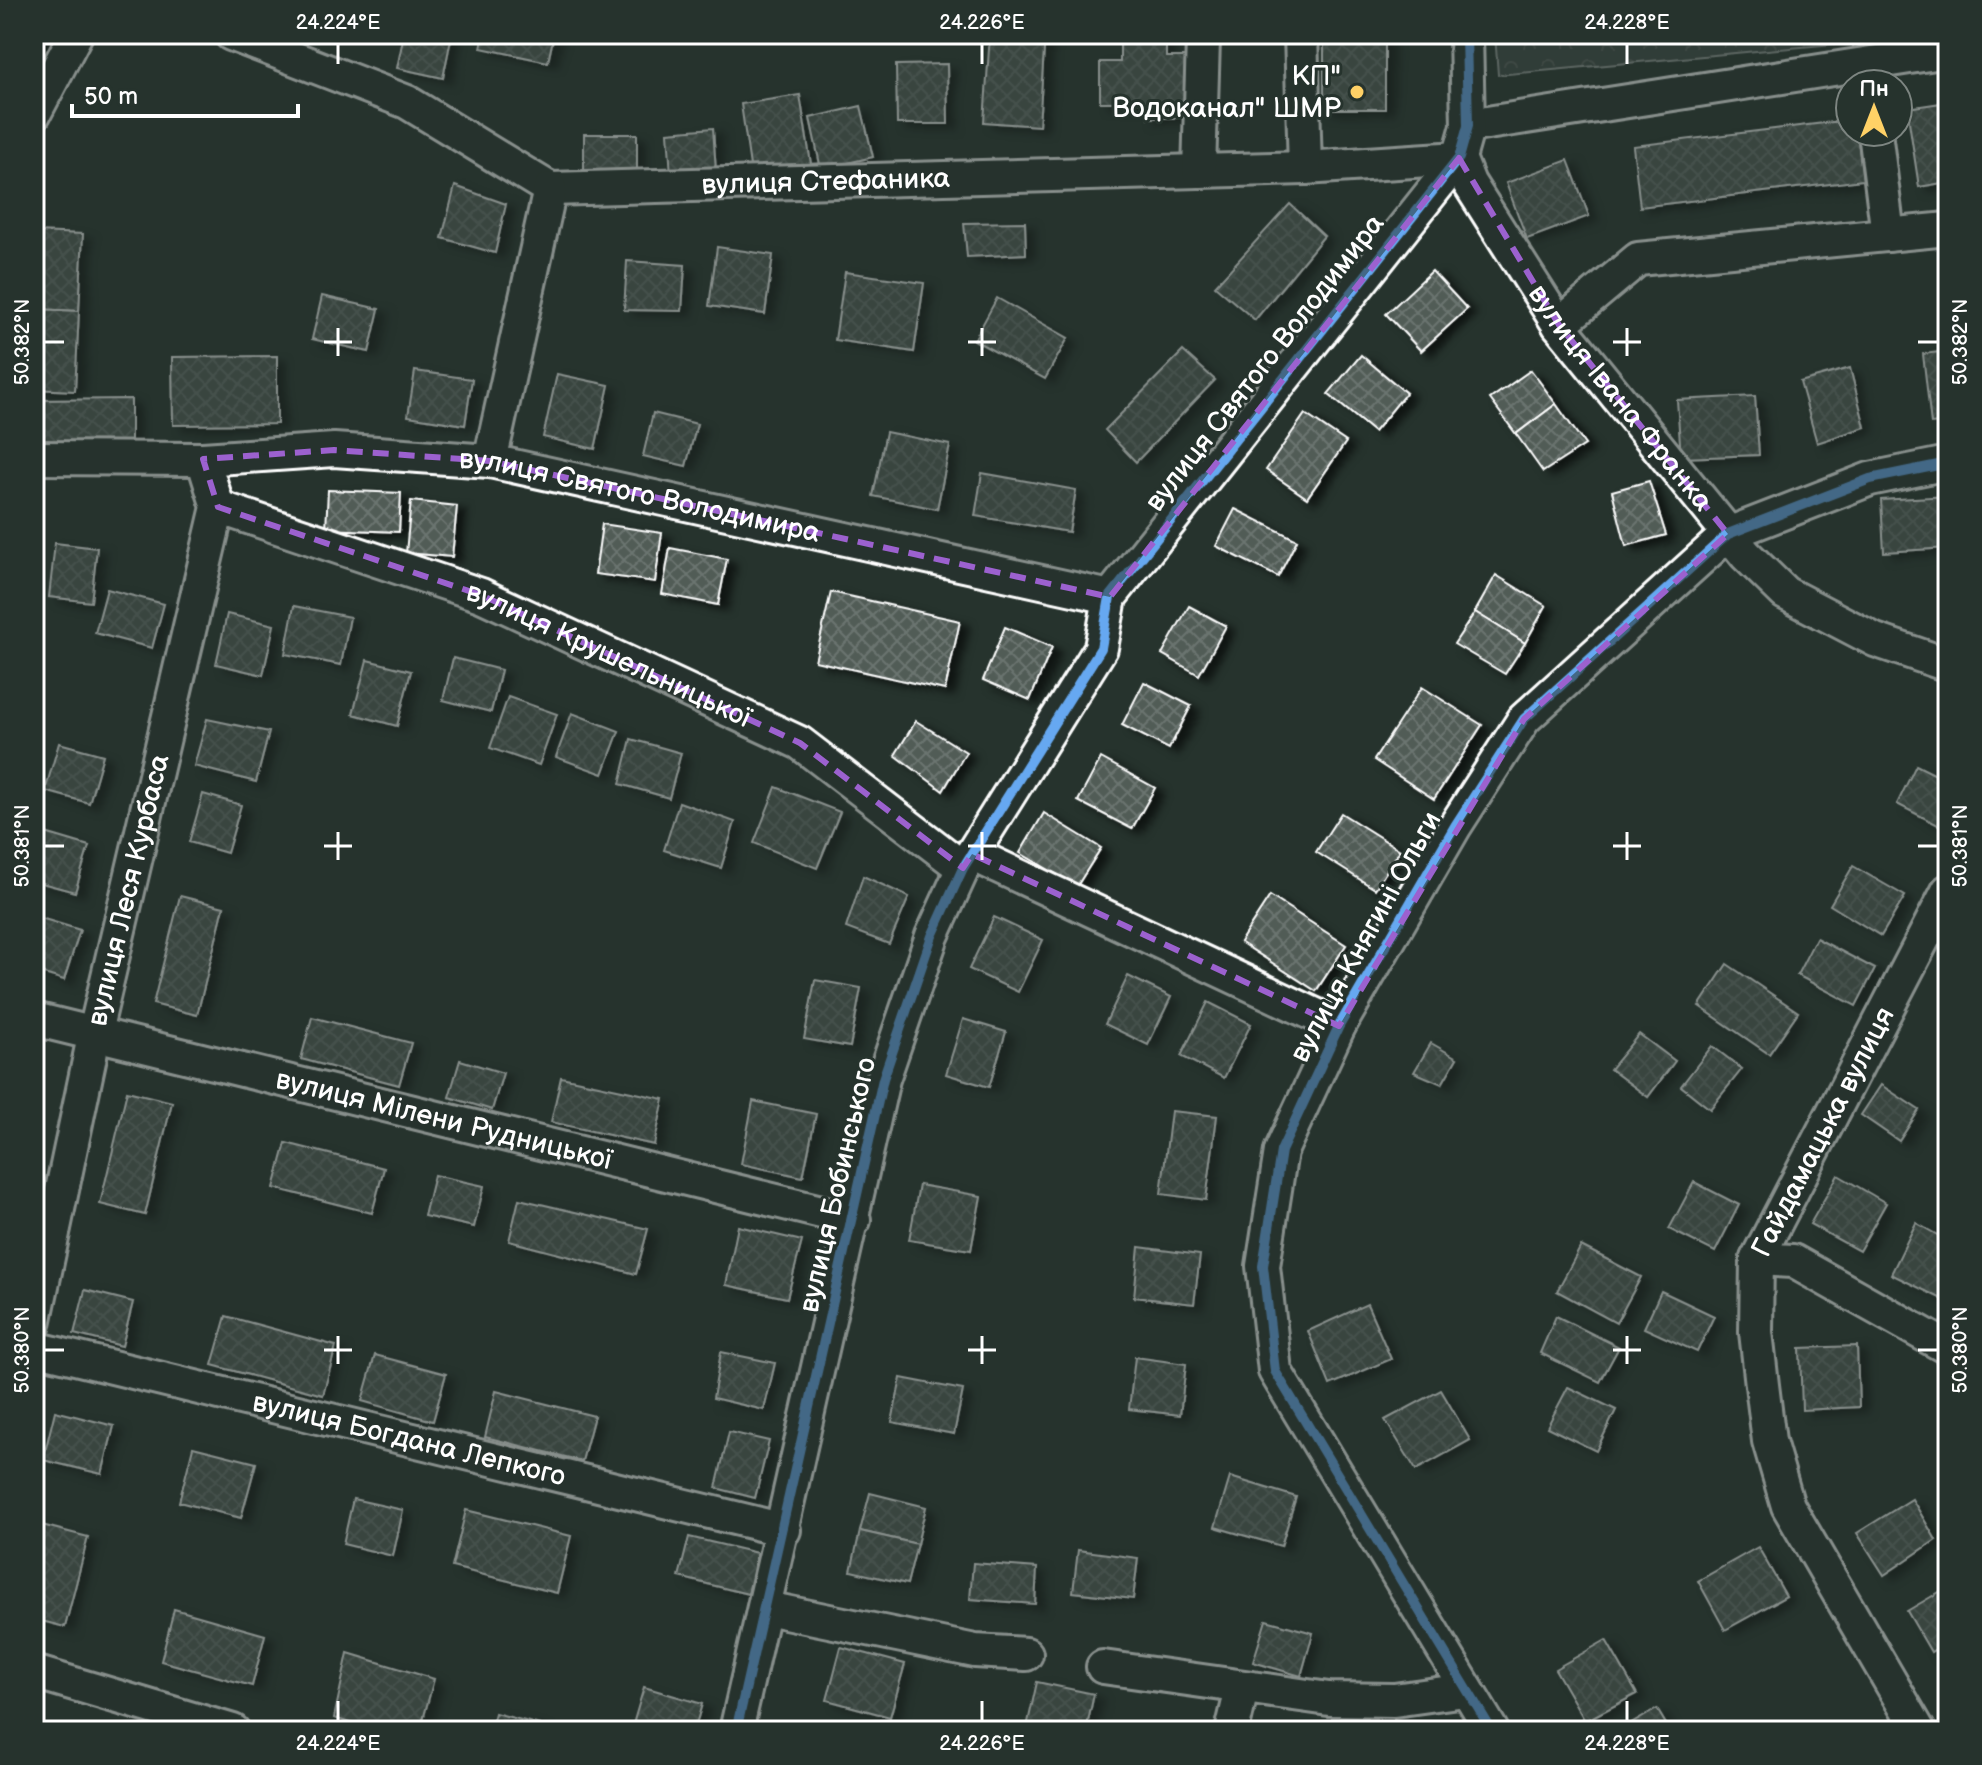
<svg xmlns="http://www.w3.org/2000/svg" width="1982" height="1765" viewBox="0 0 1982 1765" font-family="'Balsamiq Sans',sans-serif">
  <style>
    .park { fill: url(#park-crowns); stroke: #9ea4a2; stroke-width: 2 }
    .building { fill: url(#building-cross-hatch); stroke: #fff; stroke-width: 2; filter: url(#shadow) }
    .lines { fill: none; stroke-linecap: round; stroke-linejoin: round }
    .minor-casing { stroke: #fff; stroke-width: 38 }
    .minor { stroke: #26332d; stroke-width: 32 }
    .cycleway-casing { stroke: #26332d; stroke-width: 15 }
    .cycleway { stroke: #66a8f1; stroke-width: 10 }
    .marked { fill: none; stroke: #9c61cf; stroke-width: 6; stroke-dasharray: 16 10; stroke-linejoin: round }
    .ticks { fill: none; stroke: #fff; stroke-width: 3 }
    .poi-dot { fill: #ffd166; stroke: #26332d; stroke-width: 3 }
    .labels { text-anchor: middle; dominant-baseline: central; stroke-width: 6; stroke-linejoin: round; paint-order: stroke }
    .poi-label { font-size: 28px; fill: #fff; stroke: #26332d; text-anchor: end }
    .street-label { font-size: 28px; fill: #fff; stroke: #26332d }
    .neatline { fill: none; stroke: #fff; stroke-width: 3 }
    .ticks-label { font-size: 20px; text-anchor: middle; fill: #fff }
  </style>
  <defs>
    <pattern id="park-crowns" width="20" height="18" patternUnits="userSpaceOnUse" patternTransform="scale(2)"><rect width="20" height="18" fill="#3e4944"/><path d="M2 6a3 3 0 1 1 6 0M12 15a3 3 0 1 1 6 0" fill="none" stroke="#5b6460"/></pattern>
    <pattern id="building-cross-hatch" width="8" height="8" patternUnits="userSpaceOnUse" patternTransform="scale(2)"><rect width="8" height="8" fill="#515c57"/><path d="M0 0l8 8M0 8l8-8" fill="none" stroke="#6b7470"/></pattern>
    <filter id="shadow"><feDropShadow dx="9" dy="5" stdDeviation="4" flood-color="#0009"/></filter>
  </defs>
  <rect width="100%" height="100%" fill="#26332d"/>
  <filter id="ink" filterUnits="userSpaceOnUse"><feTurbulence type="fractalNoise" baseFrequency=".0125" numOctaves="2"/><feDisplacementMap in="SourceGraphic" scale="16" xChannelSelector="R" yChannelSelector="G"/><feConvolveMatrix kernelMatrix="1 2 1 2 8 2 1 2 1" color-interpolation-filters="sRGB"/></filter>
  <g filter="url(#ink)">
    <!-- park -->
    <path class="park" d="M1495,34h446l-443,41z"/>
    <!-- building -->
    <g class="building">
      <path d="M34,34l10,2 -10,52z"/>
      <path d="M404,34h48l-9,44 -46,-10z"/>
      <path d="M484,34h70l-6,28 -67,-14z"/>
      <path d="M990,34h55l-6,92 -55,-4z"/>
      <path d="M1120,34h46v23h21l1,61h-40l-1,-16h-47v-40h20z"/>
      <rect x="1324" y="34" width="61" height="75"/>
      <path d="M947,64l1,60h-51l-1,-59z"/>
      <path d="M800,95l11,69 -60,9 -10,-69z"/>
      <path d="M1948,102v80l-29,5 -12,-79z"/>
      <path d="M861,106l12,51 -52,12 -11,-51z"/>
      <path d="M1850,120v12h7l6,48 -223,27 -7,-61z"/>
      <path d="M713,128l3,43 -45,4 -3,-43z"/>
      <rect x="584" y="134" width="53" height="46"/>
      <path d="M1568,160l21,56 -62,23 -21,-56z"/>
      <path d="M455,186l51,18 -11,49 -53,-15z"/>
      <path d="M1290,204l34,32 -69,84 -40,-34z"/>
      <path d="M1025,222l1,32 -59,3 -3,-34z"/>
      <path d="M36,232l47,2 -4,77 -45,-2z"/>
      <path d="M717,247l56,8 -8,59 -56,-8z"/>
      <path d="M627,261l58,4 -3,46 -58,-1z"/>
      <path d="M1432,271l35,38 -46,42 -35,-37z"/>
      <path d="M845,272l79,11 -10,69 -79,-12z"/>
      <path d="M322,296l57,13 -10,43 -57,-13z"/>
      <path d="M997,298l71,40 -23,41 -71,-39z"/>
      <path d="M34,309l45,2 -4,80 -41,-2z"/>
      <path d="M1183,351l32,29 -79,82 -31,-32z"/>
      <path d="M1948,351v71l-17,2 -8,-70z"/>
      <path d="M1361,355l45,38 -32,39 -46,-38z"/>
      <path d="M277,356v68l-104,1 -1,-68z"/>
      <path d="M1850,368l15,59 -48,16 -17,-61z"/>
      <path d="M1531,370l25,34 -40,30 -26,-35z"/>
      <path d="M415,371l57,8 -7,46 -57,-9z"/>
      <path d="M557,374l52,11 -14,64 -52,-12z"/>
      <path d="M1755,396l4,59 -78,3 -4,-58z"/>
      <path d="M131,399v42h-96v-41z"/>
      <path d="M1556,404l29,41 -42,27 -27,-38z"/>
      <path d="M653,413l44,11 -11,42 -43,-10z"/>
      <path d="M1305,414l41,28 -39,56 -41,-28z"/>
      <path d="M886,432l64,13 -13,64 -64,-13z"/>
      <path d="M982,473l94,17 -7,42 -94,-16z"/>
      <path d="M1649,481l17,54 -40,11 -14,-55z"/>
      <path d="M328,490l73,3 -2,39 -73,-3z"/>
      <path d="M1948,496v52l-64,4 -3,-52z"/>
      <path d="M411,501l46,5 -5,51 -46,-4z"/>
      <path d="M1235,509l62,31 -19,37 -62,-31z"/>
      <path d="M602,524l60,9 -7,49 -60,-8z"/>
      <path d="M55,543l42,5 -6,54 -42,-5z"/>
      <path d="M670,548l57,11 -9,46 -56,-11z"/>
      <path d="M1496,575l50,31 -21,37 -50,-31z"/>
      <path d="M107,589l57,15 -12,44 -57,-15z"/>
      <path d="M831,592l129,29 -15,69 -130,-29z"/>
      <path d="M294,606l56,11 -9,48 -56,-11z"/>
      <path d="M1189,606l37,20 -27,49 -37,-21z"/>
      <path d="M1475,612l50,31 -20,31 -51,-30z"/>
      <path d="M227,614l47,11 -11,50 -47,-11z"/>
      <path d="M1005,627l47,20 -22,53 -47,-20z"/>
      <path d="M453,658l48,12 -10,42 -48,-12z"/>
      <path d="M367,660l44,11 -14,55 -44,-12z"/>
      <path d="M1144,682l47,24 -22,43 -47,-24z"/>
      <path d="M1422,687l60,38 -48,74 -60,-39z"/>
      <path d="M508,697l49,17 -18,51 -49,-17z"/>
      <path d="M572,713l47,18 -16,43 -47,-17z"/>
      <path d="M207,719l62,13 -13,50 -62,-16z"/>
      <path d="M916,721l50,31 -23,39 -48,-36z"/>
      <path d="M631,739l50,14 -12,45 -49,-14z"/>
      <path d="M59,743l44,12 -14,48 -44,-12z"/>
      <path d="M1101,758l54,30 -23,41 -54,-28z"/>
      <path d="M1916,765l32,16v23l-10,21 -41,-21z"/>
      <path d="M776,787l64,25 -23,56 -63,-25z"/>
      <path d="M203,794l38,11 -14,48 -38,-11z"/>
      <path d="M679,802l56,20 -14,46 -57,-18z"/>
      <path d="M1044,813l57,35 -24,38 -57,-33z"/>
      <path d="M1341,813l59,37 -25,39 -59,-37z"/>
      <path d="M42,832l47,14 -14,46 -41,-11v-21z"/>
      <path d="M1853,866l52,30 -24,40 -51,-31z"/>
      <path d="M863,876l46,21 -20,47 -43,-16z"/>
      <path d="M180,896l44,11 -27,108 -44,-11z"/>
      <path d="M1270,896l76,49 -30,46 -76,-49z"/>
      <path d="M34,916l46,14 -16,50 -30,-9z"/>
      <path d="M994,917l49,23 -25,52 -49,-23z"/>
      <path d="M1816,938l59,31 -19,37 -59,-31z"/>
      <path d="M1727,964l71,48 -29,42 -70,-48z"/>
      <path d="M1128,976l43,21 -23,48 -43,-21z"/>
      <path d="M815,980l46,8 -11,59 -46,-8z"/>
      <path d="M1208,1002l43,22 -27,54 -43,-22z"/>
      <path d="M312,1017l99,26 -12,42 -98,-26z"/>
      <path d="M963,1019l43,13 -17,55 -43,-13z"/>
      <path d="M1639,1034l36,27 -27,36 -38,-28z"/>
      <path d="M1431,1043l26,15 -15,26 -28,-12z"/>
      <path d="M1712,1046l30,23 -32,40 -29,-23z"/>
      <path d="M460,1060l43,13 -11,37 -43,-13z"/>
      <path d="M561,1077l103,22 -10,46 -103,-23z"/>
      <path d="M1881,1085l38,25 -20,31 -38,-26z"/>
      <path d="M127,1091l45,11 -27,113 -45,-11z"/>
      <path d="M753,1101l63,13 -13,63 -62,-13z"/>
      <path d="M1171,1111l46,5 -11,84 -45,-6z"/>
      <path d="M286,1143l98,25 -12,45 -98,-25z"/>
      <path d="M434,1175l50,11 -10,41 -50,-11z"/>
      <path d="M1838,1175l48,28 -27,48 -49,-27z"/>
      <path d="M1694,1182l45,23 -24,47 -46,-23z"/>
      <path d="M919,1185l62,11 -10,54 -62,-10z"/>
      <path d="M519,1199l129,30 -12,45 -127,-33z"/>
      <path d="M1916,1223l32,18 -2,60 -55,-27z"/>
      <path d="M738,1226l64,15 -15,57 -61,-13z"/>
      <path d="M1581,1246l60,31 -25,46 -59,-32z"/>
      <path d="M1139,1247l61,8 -6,49 -60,-7z"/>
      <path d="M85,1290l48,12 -11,44 -48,-12z"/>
      <path d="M1661,1291l53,25 -17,36 -53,-24z"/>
      <path d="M1367,1304l24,55 -61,26 -22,-54z"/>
      <path d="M226,1316l110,30 -13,49 -111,-30z"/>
      <path d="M1556,1316l63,31 -19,35 -60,-29z"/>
      <path d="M1857,1346l2,61 -57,3 -2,-62z"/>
      <path d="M721,1352l54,11 -11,47 -51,-12z"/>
      <path d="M375,1355l71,19 -13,47 -71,-20z"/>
      <path d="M1135,1357l51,7 -6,51 -51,-6z"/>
      <path d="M901,1378l62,12 -9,44 -62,-12z"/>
      <path d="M1568,1387l48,23 -20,41 -49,-24z"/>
      <path d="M1441,1390l29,50 -54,30 -31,-50z"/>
      <path d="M496,1391l98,25 -12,45 -97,-24z"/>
      <path d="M55,1411l59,15 -12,48 -59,-14z"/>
      <path d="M729,1432l40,9 -14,57 -39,-10z"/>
      <path d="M193,1447l63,16 -15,55 -62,-16z"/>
      <path d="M1230,1477l66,20 -15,49 -66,-19z"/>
      <path d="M870,1493l56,14 -9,37 -57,-13z"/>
      <path d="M353,1499l50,11 -10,46 -50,-12z"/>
      <path d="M1912,1499l24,41 -52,35 -27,-42z"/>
      <path d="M466,1510l105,26 -14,57 -105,-26z"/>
      <path d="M34,1523l54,14 -23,90 -31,-8z"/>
      <path d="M860,1531l57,13 -10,40 -56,-13z"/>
      <path d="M689,1537l68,16 -9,41 -69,-17z"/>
      <path d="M1758,1547l28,49 -61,34 -27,-49z"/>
      <path d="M1078,1550l60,8 -5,41 -60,-7z"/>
      <path d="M973,1563l64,5 -2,36 -65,-5z"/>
      <path d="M1948,1587v54l-17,11 -24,-41z"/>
      <path d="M174,1609l91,26 -13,51 -91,-25z"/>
      <path d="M1266,1620l47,13 -12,43 -48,-14z"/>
      <path d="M1606,1640l31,54 -52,27 -30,-52z"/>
      <path d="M841,1647l64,17 -15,53 -63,-17z"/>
      <path d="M348,1653l86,26 -14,52h-44l-42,-13z"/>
      <path d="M1037,1682l57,12 -8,37 -59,-4z"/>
      <path d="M644,1687l58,17 -8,27h-63z"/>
      <path d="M1657,1709l13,22h-51z"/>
      <path d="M495,1713l45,12 -1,6h-49z"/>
    </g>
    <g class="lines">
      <defs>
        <g id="minor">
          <path id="s1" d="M231,34l176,68 143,87 755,-21 154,-10"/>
          <path d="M1301,34l4,134"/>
          <path d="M34,114l42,-80"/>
          <path d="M1468,126l480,-75"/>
          <path d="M1875,132l13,103"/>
          <path id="s2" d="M1459,158l10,25 90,142 187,230 39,38 90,47 73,25"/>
          <path d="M1199,171l4,-131"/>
          <path d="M1559,325l79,-66 310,-30"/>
          <path id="s3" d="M34,458l169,1 131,-9 156,11 620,136"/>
          <path d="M490,461l60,-272"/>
          <path id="s4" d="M218,507l263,88 319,148 163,125"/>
          <path d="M972,854l367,172"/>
          <path id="s5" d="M34,1019l820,201"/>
          <path d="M1757,1259l36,2 155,87"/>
          <path id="s6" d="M34,1324l61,-292 123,-525 -15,-48"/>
          <path id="s7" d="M34,1348l750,182"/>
          <path d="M766,1608l209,43 51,3"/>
          <path d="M1103,1667l226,32 65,1 71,-10"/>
          <path d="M34,1672l199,59"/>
          <path d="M736,1731l147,-652 49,-143 31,-68 138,-220 9,-51 349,-439 9,-32 -2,-92"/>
          <path d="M1232,1731l10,-42"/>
          <path d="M1492,1731l-217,-360 -12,-105 18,-115 58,-125 116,-200 69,-107 204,-185 142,-55 78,-16"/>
          <path id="s8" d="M1919,1731l-131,-225 -19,-65 -7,-56 -6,-53 1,-73 191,-368"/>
        </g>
      </defs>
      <!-- minor casing -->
      <use href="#minor" class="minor-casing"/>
      <!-- minor -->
      <use href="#minor" class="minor"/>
      <defs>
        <g id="cycleway">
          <path d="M736,1731l147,-652 49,-143 31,-68 138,-220 9,-51 349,-439 9,-32 -2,-92"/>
          <path d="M1492,1731l-217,-360 -12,-105 18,-115 58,-125 116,-200 69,-107 204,-185 142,-55 78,-16"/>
        </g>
      </defs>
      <!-- cycleway casing -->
      <use href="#cycleway" class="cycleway-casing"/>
      <!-- cycleway -->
      <use href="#cycleway" class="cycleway"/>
    </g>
  </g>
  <!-- marked area -->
  <path d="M0 0H1982V1765H0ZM1459,158l100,167 169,209 -204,185 -185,307 -367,-172 -9,14 -163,-125 -319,-148 -263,-88 -15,-48 131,-9 156,11 620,136z" fill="#26332d" fill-opacity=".55" fill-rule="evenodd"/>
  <path class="marked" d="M1459,158l100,167 169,209 -204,185 -185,307 -367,-172 -9,14 -163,-125 -319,-148 -263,-88 -15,-48 131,-9 156,11 620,136z"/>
  <!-- ticks -->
  <path class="ticks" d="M338,44v20M982,44v20M1627,44v20M338,328v28M982,328v28M1627,328v28M44,342h20M324,342h28M968,342h28M1613,342h28M1918,342h20M338,832v28M982,832v28M1627,832v28M44,846h20M324,846h28M968,846h28M1613,846h28M1918,846h20M338,1336v28M982,1336v28M1627,1336v28M44,1350h20M324,1350h28M968,1350h28M1613,1350h28M1918,1350h20M338,1701v20M982,1701v20M1627,1701v20"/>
  <!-- markers -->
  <circle class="poi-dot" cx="1357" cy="92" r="8"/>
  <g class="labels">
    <!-- poi labels -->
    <g class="poi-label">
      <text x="1341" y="76">КП"<tspan x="1341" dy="32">Водоканал" ШМР</tspan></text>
    </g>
    <!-- street labels -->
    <g class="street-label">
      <text stroke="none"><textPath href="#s1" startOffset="632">вулиця Стефаника</textPath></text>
      <text transform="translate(1265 363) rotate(-52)">вулиця Святого Володимира</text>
      <text stroke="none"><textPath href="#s2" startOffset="290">вулиця Івана Франка</textPath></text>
      <text stroke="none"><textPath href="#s3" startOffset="610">вулиця Святого Володимира</textPath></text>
      <text stroke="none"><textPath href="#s4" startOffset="418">вулиця Крушельницької</textPath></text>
      <text stroke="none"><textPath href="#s6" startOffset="444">вулиця Леся Курбаса</textPath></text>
      <text transform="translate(1366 937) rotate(-61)">вулиця Княгині Ольги</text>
      <text stroke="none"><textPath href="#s5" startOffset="422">вулиця Мілени Рудницької</textPath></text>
      <text stroke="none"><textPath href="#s8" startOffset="654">Гайдамацька вулиця</textPath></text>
      <text transform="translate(838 1185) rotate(-77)">вулиця Бобинського</text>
      <text stroke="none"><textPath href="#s7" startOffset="386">вулиця Богдана Лепкого</textPath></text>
    </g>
  </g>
  <!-- margin -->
  <rect width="1982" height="1765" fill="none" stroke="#26332d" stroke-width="88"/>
  <!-- north arrow -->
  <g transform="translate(1874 108)"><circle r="38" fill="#26332d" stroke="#7d8581" stroke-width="2"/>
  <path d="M0-6L14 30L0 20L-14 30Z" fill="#ffd166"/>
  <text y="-12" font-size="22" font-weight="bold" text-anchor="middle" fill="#ffffff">Пн</text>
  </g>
  <!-- scale -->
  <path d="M72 104v12h226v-12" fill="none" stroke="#ffffff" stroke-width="4"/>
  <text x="84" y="104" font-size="24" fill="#ffffff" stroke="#26332d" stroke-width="6" paint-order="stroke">50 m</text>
  <rect x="44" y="44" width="1894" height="1677" class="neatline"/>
  <g class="ticks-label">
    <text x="338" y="29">24.224°E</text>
    <text x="982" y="29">24.226°E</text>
    <text x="1627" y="29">24.228°E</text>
    <text transform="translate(22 342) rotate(-90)" y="7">50.382°N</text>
    <text transform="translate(1960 342) rotate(-90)" y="7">50.382°N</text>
    <text transform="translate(22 846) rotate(-90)" y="7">50.381°N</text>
    <text transform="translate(1960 846) rotate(-90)" y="7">50.381°N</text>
    <text transform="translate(22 1350) rotate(-90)" y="7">50.380°N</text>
    <text transform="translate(1960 1350) rotate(-90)" y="7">50.380°N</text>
    <text x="338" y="1750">24.224°E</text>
    <text x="982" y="1750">24.226°E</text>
    <text x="1627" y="1750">24.228°E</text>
  </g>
</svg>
